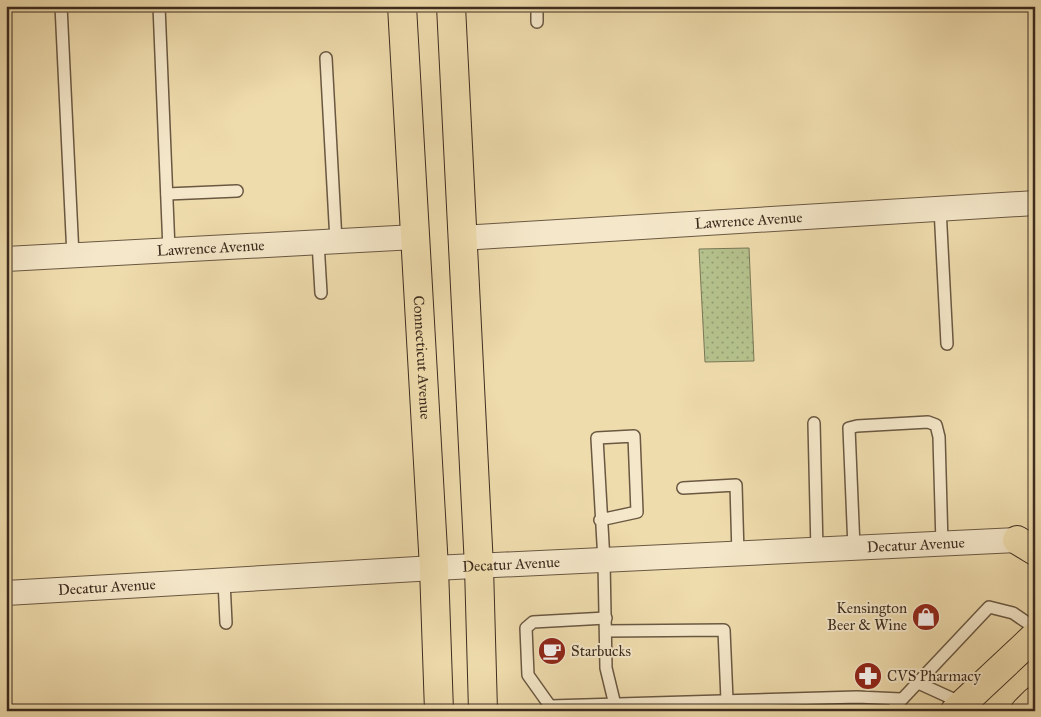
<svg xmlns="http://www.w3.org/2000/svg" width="1041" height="717" viewBox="0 0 1041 717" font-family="'IM FELL Great Primer',serif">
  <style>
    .grass { fill: url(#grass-dots); stroke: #797756 }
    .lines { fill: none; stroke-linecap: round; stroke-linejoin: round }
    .service-casing { stroke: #6a5842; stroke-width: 14 }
    .minor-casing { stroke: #6a5842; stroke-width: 26 }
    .primary-casing { stroke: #3d2c1f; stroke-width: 30 }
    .service { stroke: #f5e8ca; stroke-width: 11 }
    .minor { stroke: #f5e8ca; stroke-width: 24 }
    .primary { stroke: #efdcad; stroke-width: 28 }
    .labels { text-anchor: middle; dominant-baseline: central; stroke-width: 4; stroke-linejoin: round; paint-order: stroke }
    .street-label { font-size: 15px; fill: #3d2c1f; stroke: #f5e8ca }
    .poi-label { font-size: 15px; fill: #3d2c1f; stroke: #f5e8ca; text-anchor: start }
  </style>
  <defs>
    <pattern id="grass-dots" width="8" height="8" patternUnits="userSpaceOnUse" patternTransform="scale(1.25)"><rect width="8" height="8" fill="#b5c28d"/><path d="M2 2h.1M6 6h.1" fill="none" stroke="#949e73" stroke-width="1.8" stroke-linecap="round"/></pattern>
  </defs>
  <rect width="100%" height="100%" fill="#efdcad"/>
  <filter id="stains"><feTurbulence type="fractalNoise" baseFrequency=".004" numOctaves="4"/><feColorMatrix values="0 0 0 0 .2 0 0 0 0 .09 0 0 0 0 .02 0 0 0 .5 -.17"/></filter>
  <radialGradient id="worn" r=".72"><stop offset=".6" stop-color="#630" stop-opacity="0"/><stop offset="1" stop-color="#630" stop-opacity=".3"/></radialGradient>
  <!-- grass -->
  <path class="grass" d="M749,248l5,113 -49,1 -6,-113z"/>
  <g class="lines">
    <defs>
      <g id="service">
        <path d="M61,6l12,250"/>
        <path d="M159,6l10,244"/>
        <path d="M537,6v16"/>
        <path d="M326,58l10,183"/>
        <path d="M167,194l70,-3"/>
        <path d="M940,208l7,136"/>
        <path d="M318,242l3,51"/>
        <path d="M814,423l3,127"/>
        <path d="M683,488l53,-3 2,69"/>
        <path d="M600,520l37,-8 -3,-76 -37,2 7,123 2,107 10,41"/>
        <path d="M854,548l-5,-120 8,-2 71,-4 8,3 3,12 3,107"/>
        <path d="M224,581l2,42"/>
        <path d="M606,618l-73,4 -7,6 2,47 22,31 307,-9 44,2"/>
        <path d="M606,631l118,-1 3,70"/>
        <path d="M916,682l46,21"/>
        <path d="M891,711l98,-104 24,6 22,15"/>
      </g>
      <g id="minor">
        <path id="s1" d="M461,238l574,-35"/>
        <path id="s2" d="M6,259l409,-22"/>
        <path id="s3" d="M6,593l428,-25 583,-28"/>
      </g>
      <g id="primary">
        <path id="s4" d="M402,6l32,562 5,143"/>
        <path d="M451,6l28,561 4,144"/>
        <path d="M1017,540l18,11"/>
        <path d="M955,711l80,-75"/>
        <path d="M1025,711l10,-10"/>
      </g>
    </defs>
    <!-- service casing -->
    <use href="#service" class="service-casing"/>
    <!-- minor casing -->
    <use href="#minor" class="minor-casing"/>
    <!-- primary casing -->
    <use href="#primary" class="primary-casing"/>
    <!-- service -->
    <use href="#service" class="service"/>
    <!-- minor -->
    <use href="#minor" class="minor"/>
    <!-- primary -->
    <use href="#primary" class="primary"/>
  </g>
  <!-- icons -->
  <defs>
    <symbol id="shop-disc" viewBox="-11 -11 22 22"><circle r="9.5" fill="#8f2418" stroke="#f5e8ca"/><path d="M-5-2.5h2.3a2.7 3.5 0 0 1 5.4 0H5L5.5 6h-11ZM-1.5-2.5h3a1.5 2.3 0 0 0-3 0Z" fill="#fff"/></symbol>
    <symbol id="cafe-disc" viewBox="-11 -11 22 22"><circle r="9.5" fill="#8f2418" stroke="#f5e8ca"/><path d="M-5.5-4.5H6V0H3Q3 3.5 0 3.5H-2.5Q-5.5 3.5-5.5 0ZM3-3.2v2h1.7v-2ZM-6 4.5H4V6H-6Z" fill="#fff"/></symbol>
    <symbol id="pharmacy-disc" viewBox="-11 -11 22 22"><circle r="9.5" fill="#8f2418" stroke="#f5e8ca"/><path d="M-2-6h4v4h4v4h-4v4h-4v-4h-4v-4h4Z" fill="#fff"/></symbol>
  </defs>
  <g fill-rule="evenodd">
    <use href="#shop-disc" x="910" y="601" width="32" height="32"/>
    <use href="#cafe-disc" x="536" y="635" width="32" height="32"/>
    <use href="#pharmacy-disc" x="852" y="660" width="32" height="32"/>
  </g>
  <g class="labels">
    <!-- street labels -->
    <g class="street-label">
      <text stroke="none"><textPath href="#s1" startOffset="288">Lawrence Avenue</textPath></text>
      <text stroke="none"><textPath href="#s2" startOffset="205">Lawrence Avenue</textPath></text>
      <text stroke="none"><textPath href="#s4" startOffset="352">Connecticut Avenue</textPath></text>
      <text stroke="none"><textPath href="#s3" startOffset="911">Decatur Avenue</textPath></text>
      <text stroke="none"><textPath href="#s3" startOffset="506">Decatur Avenue</textPath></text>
      <text stroke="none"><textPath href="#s3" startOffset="101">Decatur Avenue</textPath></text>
    </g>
    <!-- poi labels -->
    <g class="poi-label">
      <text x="907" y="608" text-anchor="end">Kensington<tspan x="907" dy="17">Beer &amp; Wine</tspan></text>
      <text x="571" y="651">Starbucks</text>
      <text x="887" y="676">CVS Pharmacy</text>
    </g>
  </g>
  <!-- margin -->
  <rect width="1041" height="717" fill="none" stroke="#efdcad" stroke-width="25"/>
  <rect x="8" y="8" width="1026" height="702" fill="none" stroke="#3d2c1f" stroke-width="2.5"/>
  <rect x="12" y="12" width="1016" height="692" fill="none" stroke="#3d2c1f"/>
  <rect width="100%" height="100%" filter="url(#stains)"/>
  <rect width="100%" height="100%" fill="url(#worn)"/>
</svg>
